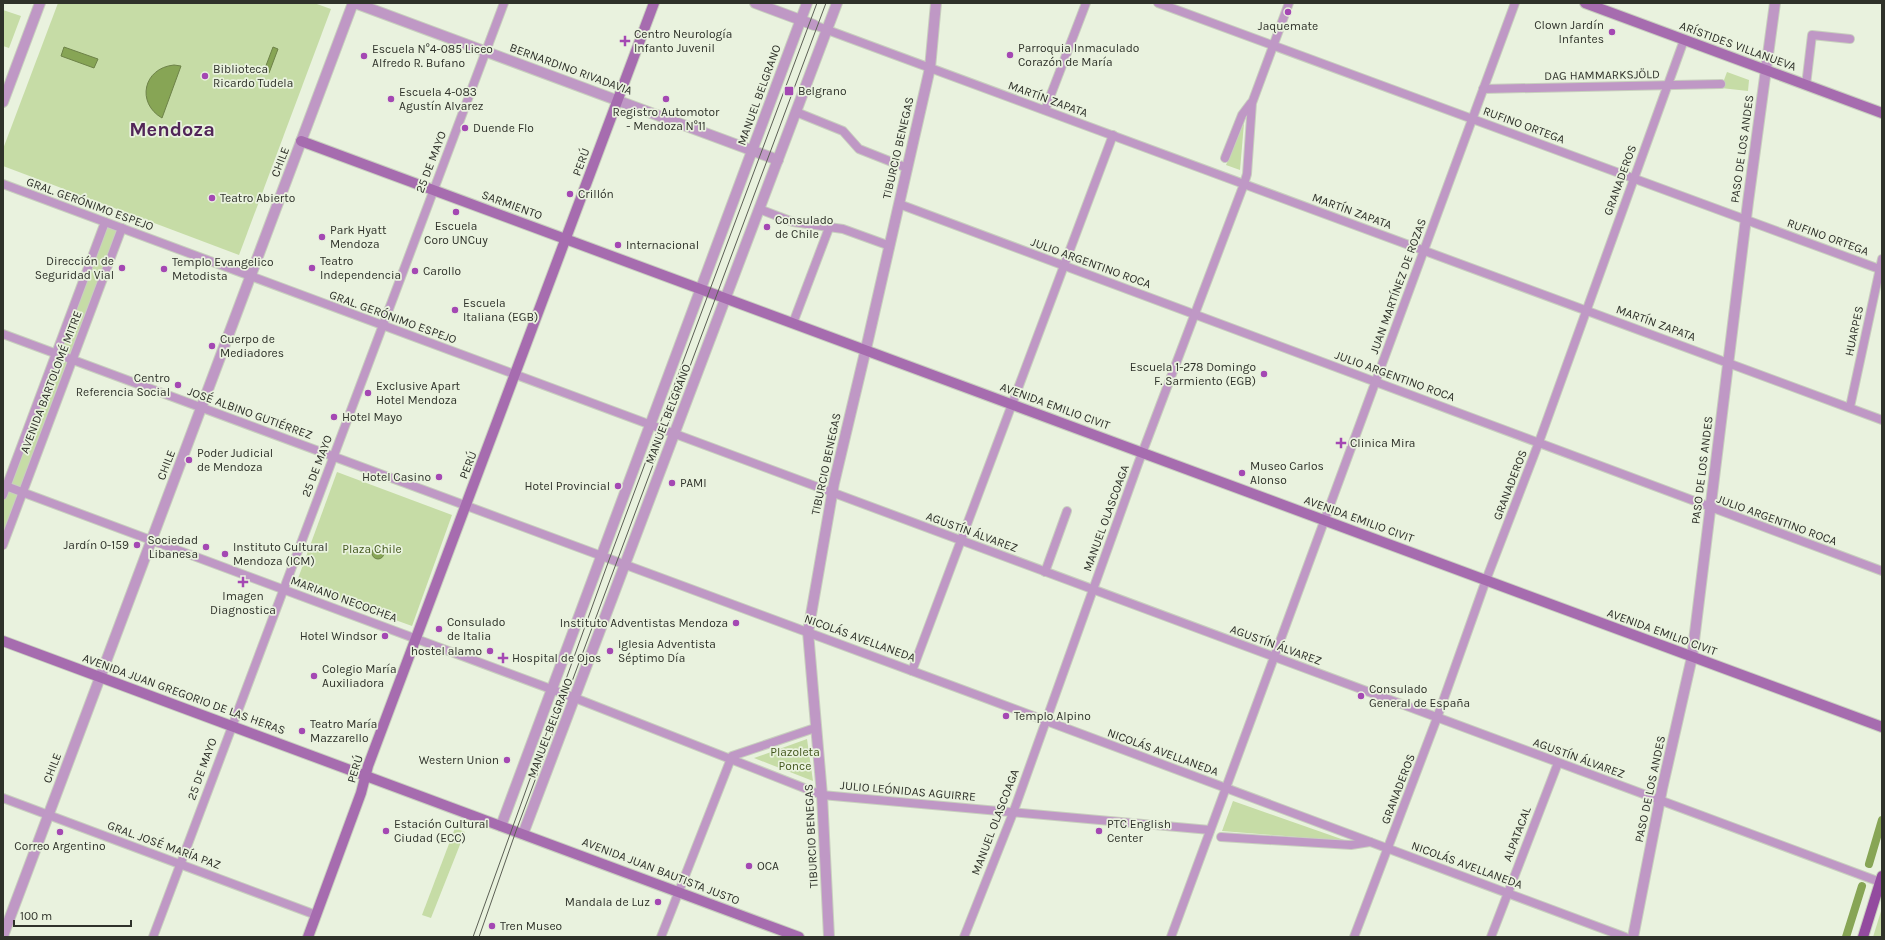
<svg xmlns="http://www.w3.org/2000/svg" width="1885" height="940" viewBox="0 0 1885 940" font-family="Karla,sans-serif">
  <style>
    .green { fill: #c6dca6 }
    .water { fill: #87a555; stroke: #6d8248 }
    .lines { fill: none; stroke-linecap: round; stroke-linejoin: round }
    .canal { stroke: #87a555; stroke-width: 8 }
    .minor-casing { stroke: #c8cfbe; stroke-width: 10 }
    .tertiary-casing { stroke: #c8cfbe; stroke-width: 12 }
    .secondary-casing { stroke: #c8cfbe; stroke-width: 12 }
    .primary-casing { stroke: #c8cfbe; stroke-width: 12 }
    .minor { stroke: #bf98c5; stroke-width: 8 }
    .tertiary { stroke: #bf98c5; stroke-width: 10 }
    .secondary { stroke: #a66caf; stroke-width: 10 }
    .primary { stroke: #934b9f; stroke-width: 10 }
    .tram { stroke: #5b5f54; stroke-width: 1 }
    .poi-dot { fill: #a448b3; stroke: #e9f2de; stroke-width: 1.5 }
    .labels { text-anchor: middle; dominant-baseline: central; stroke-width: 3.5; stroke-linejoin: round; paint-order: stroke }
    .poi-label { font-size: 12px; fill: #2f322a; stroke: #e9f2de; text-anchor: start }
    .street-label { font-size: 12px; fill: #2f322a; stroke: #e9f2de }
    .park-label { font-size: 12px; fill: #43571e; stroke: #e9f2de }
    .town-label { font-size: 20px; font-weight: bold; fill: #512558; stroke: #e9f2de }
  </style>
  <rect width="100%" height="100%" fill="#e9f2de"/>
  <!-- green -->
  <g class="green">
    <path d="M58,3h256l17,6 -92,246 -236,-89v-17z"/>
    <path d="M3,10l18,6 -12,32 -6,-2z"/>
    <path d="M1727,72l22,8 -1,11 -27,-3z"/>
    <path d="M1244,123l-4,47 -14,-5z"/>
    <path d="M105,222l17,6 -119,316v-49z"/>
    <path d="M337,472l115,43 -40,111 -116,-42z"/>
    <path d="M807,739l6,42 -59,-23z"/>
    <path d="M1233,801l114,40 -125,-10z"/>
    <path d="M455,828l10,4 -34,86 -9,-3z"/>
    <path d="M1882,908v29h-9z"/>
  </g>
  <!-- water -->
  <g class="water">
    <path d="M64,47l34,12 -4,9 -33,-12z"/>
    <path d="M273,47l5,2 -9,24 -5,-2z"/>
    <path d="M174,65l7,1 -19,52c-26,-15 -19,-50 12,-53z"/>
    <circle cx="378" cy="553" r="6"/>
  </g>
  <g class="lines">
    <!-- canal -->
    <g class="canal">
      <path d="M1869,864l13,-44"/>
      <path d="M1846,937l16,-51"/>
    </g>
    <defs>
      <g id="minor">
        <path d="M1158,3l724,267"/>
        <path d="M814,25l1068,395"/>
        <path d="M1806,85l6,-50 38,4"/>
        <path d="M1483,89l238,-5"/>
        <path d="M1045,110l41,-107"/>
        <path d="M796,112l47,19 16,18 48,19"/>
        <path d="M1225,158l17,-43 9,-12"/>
        <path d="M3,184l1877,698"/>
        <path d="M899,204l983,367"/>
        <path d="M759,209l34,13 50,7 47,17"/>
        <path d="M793,323l36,-95"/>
        <path d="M3,334c541,201 1082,400 1622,603"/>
        <path d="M1850,407l32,-148"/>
        <path d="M3,485l572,213 247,97 388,35"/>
        <path d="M3,495l102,-273"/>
        <path d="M3,545l119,-317"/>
        <path d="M1045,572l22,-61"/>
        <path d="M912,671l201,-536"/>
        <path d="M3,798l313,117"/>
        <path d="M1221,837l130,8 19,-3"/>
        <path d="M153,937l351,-934"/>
        <path d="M661,937l71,-181 83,-28"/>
        <path d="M964,937l49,-124 125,-349 106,-280 3,-10 5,-71 37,-100"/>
        <path d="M1171,937l344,-934"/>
        <path d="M1354,937l83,-219 49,-138 53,-138 145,-402"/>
        <path d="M1491,937l67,-174"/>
      </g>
      <g id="tertiary">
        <path d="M355,3l423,157"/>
        <path d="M755,3l59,22"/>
        <path d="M3,102l37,-99"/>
        <path d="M501,826l306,-823"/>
        <path d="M523,834l314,-831"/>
        <path d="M3,936l350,-933"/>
        <path d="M829,937l-7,-142 -14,-163 26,-149 34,-143 62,-272 6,-65"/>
        <path d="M1633,937l29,-148 30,-132 56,-455 27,-199"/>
      </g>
      <g id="secondary">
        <path d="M1585,3l297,110"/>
        <path d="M301,141l1581,586"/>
        <path d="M3,641l796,296"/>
        <path d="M308,937l53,-144 7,-27 286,-763"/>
      </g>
      <path id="primary" d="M1863,937l19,-61"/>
    </defs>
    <!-- minor casing -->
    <use href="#minor" class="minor-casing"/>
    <!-- tertiary casing -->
    <use href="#tertiary" class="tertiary-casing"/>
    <!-- secondary casing -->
    <use href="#secondary" class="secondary-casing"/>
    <!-- primary casing -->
    <use href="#primary" class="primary-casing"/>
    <!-- minor -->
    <use href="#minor" class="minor"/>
    <!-- tertiary -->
    <use href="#tertiary" class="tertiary"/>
    <!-- secondary -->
    <use href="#secondary" class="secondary"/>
    <!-- primary -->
    <use href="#primary" class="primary"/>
    <!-- tram -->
    <g class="tram">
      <path d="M473,937l136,-377 208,-557"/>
      <path d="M479,937l37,-106 310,-828"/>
    </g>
  </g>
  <!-- markers -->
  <g class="poi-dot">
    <circle cx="1288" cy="12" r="4"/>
    <circle cx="1612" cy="32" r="4"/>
    <path d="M623 35h4v4h4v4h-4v4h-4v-4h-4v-4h4z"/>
    <circle cx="1010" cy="55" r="4"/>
    <circle cx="364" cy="56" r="4"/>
    <circle cx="205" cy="76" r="4"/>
    <rect x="784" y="86" width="10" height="10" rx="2"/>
    <circle cx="391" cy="99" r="4"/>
    <circle cx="666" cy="99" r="4"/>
    <circle cx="465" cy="128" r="4"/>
    <circle cx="570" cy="194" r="4"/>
    <circle cx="212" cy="198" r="4"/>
    <circle cx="456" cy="212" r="4"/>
    <circle cx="767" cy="227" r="4"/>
    <circle cx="322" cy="237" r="4"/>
    <circle cx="618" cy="245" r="4"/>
    <circle cx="122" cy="268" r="4"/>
    <circle cx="312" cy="268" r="4"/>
    <circle cx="164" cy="269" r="4"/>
    <circle cx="415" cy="271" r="4"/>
    <circle cx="455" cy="310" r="4"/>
    <circle cx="212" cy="346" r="4"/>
    <circle cx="1264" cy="374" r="4"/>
    <circle cx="178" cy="385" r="4"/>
    <circle cx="368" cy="393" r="4"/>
    <circle cx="334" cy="417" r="4"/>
    <path d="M1339 437h4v4h4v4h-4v4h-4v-4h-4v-4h4z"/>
    <circle cx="189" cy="460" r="4"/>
    <circle cx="1242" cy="473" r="4"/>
    <circle cx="439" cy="477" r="4"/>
    <circle cx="672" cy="483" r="4"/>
    <circle cx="618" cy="486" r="4"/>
    <circle cx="137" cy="545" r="4"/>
    <circle cx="206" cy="547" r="4"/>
    <circle cx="225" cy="554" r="4"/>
    <path d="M241 576h4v4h4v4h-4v4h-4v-4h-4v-4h4z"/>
    <circle cx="736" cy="623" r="4"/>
    <circle cx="439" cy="629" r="4"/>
    <circle cx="385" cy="636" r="4"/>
    <circle cx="490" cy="651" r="4"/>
    <circle cx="610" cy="651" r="4"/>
    <path d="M501 652h4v4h4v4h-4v4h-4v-4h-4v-4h4z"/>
    <circle cx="314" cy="676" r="4"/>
    <circle cx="1361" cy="696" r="4"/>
    <circle cx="1006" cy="716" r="4"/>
    <circle cx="302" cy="731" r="4"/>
    <circle cx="507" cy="760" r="4"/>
    <circle cx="386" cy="831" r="4"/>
    <circle cx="1099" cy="831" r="4"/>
    <circle cx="60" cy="832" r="4"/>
    <circle cx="749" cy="866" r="4"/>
    <circle cx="658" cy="902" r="4"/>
    <circle cx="492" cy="926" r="4"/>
  </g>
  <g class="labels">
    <!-- poi labels -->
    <g class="poi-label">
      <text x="1604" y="25" text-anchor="end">Clown Jardín<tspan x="1604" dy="14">Infantes</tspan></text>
      <text x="1288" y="26" text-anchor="middle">Jaquemate</text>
      <text x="634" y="34">Centro Neurología<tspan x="634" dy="14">Infanto Juvenil</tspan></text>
      <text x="1018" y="48">Parroquia Inmaculado<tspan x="1018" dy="14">Corazón de María</tspan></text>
      <text x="372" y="49">Escuela N°4-085 Liceo<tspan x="372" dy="14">Alfredo R. Bufano</tspan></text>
      <text x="213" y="69">Biblioteca<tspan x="213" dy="14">Ricardo Tudela</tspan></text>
      <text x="798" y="91">Belgrano</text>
      <text x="399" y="92">Escuela 4-083<tspan x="399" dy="14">Agustín Alvarez</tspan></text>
      <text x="666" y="112" text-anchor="middle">Registro Automotor<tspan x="666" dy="14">- Mendoza N°11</tspan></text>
      <text x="473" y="128">Duende Flo</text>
      <text x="578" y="194">Crillón</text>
      <text x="220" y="198">Teatro Abierto</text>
      <text x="775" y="220">Consulado<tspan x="775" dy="14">de Chile</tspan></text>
      <text x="456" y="226" text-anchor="middle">Escuela<tspan x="456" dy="14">Coro UNCuy</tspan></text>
      <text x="330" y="230">Park Hyatt<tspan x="330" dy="14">Mendoza</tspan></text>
      <text x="626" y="245">Internacional</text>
      <text x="114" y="261" text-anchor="end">Dirección de<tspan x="114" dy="14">Seguridad Vial</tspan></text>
      <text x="320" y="261">Teatro<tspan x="320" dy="14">Independencia</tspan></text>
      <text x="172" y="262">Templo Evangelico<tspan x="172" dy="14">Metodista</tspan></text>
      <text x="423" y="271">Carollo</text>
      <text x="463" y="303">Escuela<tspan x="463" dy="14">Italiana (EGB)</tspan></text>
      <text x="220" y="339">Cuerpo de<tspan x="220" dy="14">Mediadores</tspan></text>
      <text x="1256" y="367" text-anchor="end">Escuela 1-278 Domingo<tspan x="1256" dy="14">F. Sarmiento (EGB)</tspan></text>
      <text x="170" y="378" text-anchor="end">Centro<tspan x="170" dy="14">Referencia Social</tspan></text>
      <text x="376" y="386">Exclusive Apart<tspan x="376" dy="14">Hotel Mendoza</tspan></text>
      <text x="342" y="417">Hotel Mayo</text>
      <text x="1350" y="443">Clinica Mira</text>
      <text x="197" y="453">Poder Judicial<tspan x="197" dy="14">de Mendoza</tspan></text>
      <text x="1250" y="466">Museo Carlos<tspan x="1250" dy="14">Alonso</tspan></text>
      <text x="431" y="477" text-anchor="end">Hotel Casino</text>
      <text x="680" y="483">PAMI</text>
      <text x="610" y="486" text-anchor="end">Hotel Provincial</text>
      <text x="198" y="540" text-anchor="end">Sociedad<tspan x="198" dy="14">Libanesa</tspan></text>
      <text x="129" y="545" text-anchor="end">Jardín 0-159</text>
      <text x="233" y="547">Instituto Cultural<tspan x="233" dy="14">Mendoza (ICM)</tspan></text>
      <text x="243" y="596" text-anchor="middle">Imagen<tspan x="243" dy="14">Diagnostica</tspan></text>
      <text x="447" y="622">Consulado<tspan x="447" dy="14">de Italia</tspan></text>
      <text x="728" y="623" text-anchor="end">Instituto Adventistas Mendoza</text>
      <text x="377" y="636" text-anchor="end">Hotel Windsor</text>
      <text x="618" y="644">Iglesia Adventista<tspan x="618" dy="14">Séptimo Día</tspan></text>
      <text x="482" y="651" text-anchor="end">hostel alamo</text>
      <text x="512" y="658">Hospital de Ojos</text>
      <text x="322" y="669">Colegio María<tspan x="322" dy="14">Auxiliadora</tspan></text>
      <text x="1369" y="689">Consulado<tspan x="1369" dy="14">General de España</tspan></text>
      <text x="1014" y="716">Templo Alpino</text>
      <text x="310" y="724">Teatro María<tspan x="310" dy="14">Mazzarello</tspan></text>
      <text x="499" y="760" text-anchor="end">Western Union</text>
      <text x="394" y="824">Estación Cultural<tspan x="394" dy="14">Ciudad (ECC)</tspan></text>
      <text x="1107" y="824">PTC English<tspan x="1107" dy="14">Center</tspan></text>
      <text x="60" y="846" text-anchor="middle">Correo Argentino</text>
      <text x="757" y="866">OCA</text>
      <text x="650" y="902" text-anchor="end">Mandala de Luz</text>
      <text x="500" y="926">Tren Museo</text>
    </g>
    <!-- street labels -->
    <g class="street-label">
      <text transform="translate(1738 46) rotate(20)">ARÍSTIDES VILLANUEVA</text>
      <text transform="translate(571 69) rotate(20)">BERNARDINO RIVADAVIA</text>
      <text transform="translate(1602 75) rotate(-1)">DAG HAMMARKSJÖLD</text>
      <text transform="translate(759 95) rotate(-70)">MANUEL BELGRANO</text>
      <text transform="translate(1048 99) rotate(20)">MARTÍN ZAPATA</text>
      <text transform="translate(1524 125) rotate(20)">RUFINO ORTEGA</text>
      <text transform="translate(898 148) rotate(-77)">TIBURCIO BENEGAS</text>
      <text transform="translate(1742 149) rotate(-82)">PASO DE LOS ANDES</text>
      <text transform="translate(280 162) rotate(-69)">CHILE</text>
      <text transform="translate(431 162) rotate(-69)">25 DE MAYO</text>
      <text transform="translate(581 162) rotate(-70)">PERÚ</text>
      <text transform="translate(1620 180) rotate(-70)">GRANADEROS</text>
      <text transform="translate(90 204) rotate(20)">GRAL. GERÓNIMO ESPEJO</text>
      <text transform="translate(512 205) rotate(20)">SARMIENTO</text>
      <text transform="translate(1352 211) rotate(20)">MARTÍN ZAPATA</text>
      <text transform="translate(1828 237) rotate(20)">RUFINO ORTEGA</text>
      <text transform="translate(1091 263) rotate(20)">JULIO ARGENTINO ROCA</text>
      <text transform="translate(1398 286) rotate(-70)">JUAN MARTÍNEZ DE ROZAS</text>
      <text transform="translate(393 317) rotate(20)">GRAL. GERÓNIMO ESPEJO</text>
      <text transform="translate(1656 323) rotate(20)">MARTÍN ZAPATA</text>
      <text transform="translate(1854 331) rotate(-78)">HUARPES</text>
      <text transform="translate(1395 376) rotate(20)">JULIO ARGENTINO ROCA</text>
      <text transform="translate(51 382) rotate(-69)">AVENIDA BARTOLOMÉ MITRE</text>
      <text transform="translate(1055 406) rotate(20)">AVENIDA EMILIO CIVIT</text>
      <text transform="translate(250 413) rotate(20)">JOSÉ ALBINO GUTIÉRREZ</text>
      <text transform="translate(668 414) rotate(-69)">MANUEL BELGRANO</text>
      <text transform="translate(826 464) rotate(-78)">TIBURCIO BENEGAS</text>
      <text transform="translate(166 465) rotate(-69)">CHILE</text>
      <text transform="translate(468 465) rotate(-69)">PERÚ</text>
      <text transform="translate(317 466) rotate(-69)">25 DE MAYO</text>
      <text transform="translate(1702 470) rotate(-83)">PASO DE LOS ANDES</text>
      <text transform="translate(1510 485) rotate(-69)">GRANADEROS</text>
      <text transform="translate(1106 518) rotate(-70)">MANUEL OLASCOAGA</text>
      <text transform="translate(1359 519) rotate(20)">AVENIDA EMILIO CIVIT</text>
      <text transform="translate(1777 520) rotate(20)">JULIO ARGENTINO ROCA</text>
      <text transform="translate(972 532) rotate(20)">AGUSTÍN ÁLVAREZ</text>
      <text transform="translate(344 599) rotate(20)">MARIANO NECOCHEA</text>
      <text transform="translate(1662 632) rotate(20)">AVENIDA EMILIO CIVIT</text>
      <text transform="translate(860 638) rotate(20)">NICOLÁS AVELLANEDA</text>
      <text transform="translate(1276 645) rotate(20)">AGUSTÍN ÁLVAREZ</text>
      <text transform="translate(184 694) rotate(20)">AVENIDA JUAN GREGORIO DE LAS HERAS</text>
      <text transform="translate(550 728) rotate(-69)">MANUEL BELGRANO</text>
      <text transform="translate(1163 752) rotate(20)">NICOLÁS AVELLANEDA</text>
      <text transform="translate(1579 758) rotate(20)">AGUSTÍN ÁLVAREZ</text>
      <text transform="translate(52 768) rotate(-69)">CHILE</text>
      <text transform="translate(202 769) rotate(-70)">25 DE MAYO</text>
      <text transform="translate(355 769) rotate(-73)">PERÚ</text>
      <text transform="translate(1398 789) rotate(-69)">GRANADEROS</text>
      <text transform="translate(1650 789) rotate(-78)">PASO DE LOS ANDES</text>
      <text transform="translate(908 791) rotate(5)">JULIO LEÓNIDAS AGUIRRE</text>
      <text transform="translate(995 822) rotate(-69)">MANUEL OLASCOAGA</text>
      <text transform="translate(1517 834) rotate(-69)">ALPATACAL</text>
      <text transform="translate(811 836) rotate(-93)">TIBURCIO BENEGAS</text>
      <text transform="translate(164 845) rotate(20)">GRAL. JOSÉ MARÍA PAZ</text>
      <text transform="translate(1467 865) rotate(20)">NICOLÁS AVELLANEDA</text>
      <text transform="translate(661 871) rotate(21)">AVENIDA JUAN BAUTISTA JUSTO</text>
    </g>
    <!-- park labels -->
    <g class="park-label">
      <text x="372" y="549">Plaza Chile</text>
      <text x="795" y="752">Plazoleta<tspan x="795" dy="14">Ponce</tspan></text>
    </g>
    <!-- town labels -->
    <g class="town-label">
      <text x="172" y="129">Mendoza</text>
    </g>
  </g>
  <!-- border -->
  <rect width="1885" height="940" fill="none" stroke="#2f322a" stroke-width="8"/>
  <!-- scale -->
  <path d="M14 920v6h117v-6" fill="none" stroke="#2f322a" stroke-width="2"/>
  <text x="20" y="920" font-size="12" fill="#2f322a" stroke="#e9f2de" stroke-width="3" paint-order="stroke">100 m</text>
</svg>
